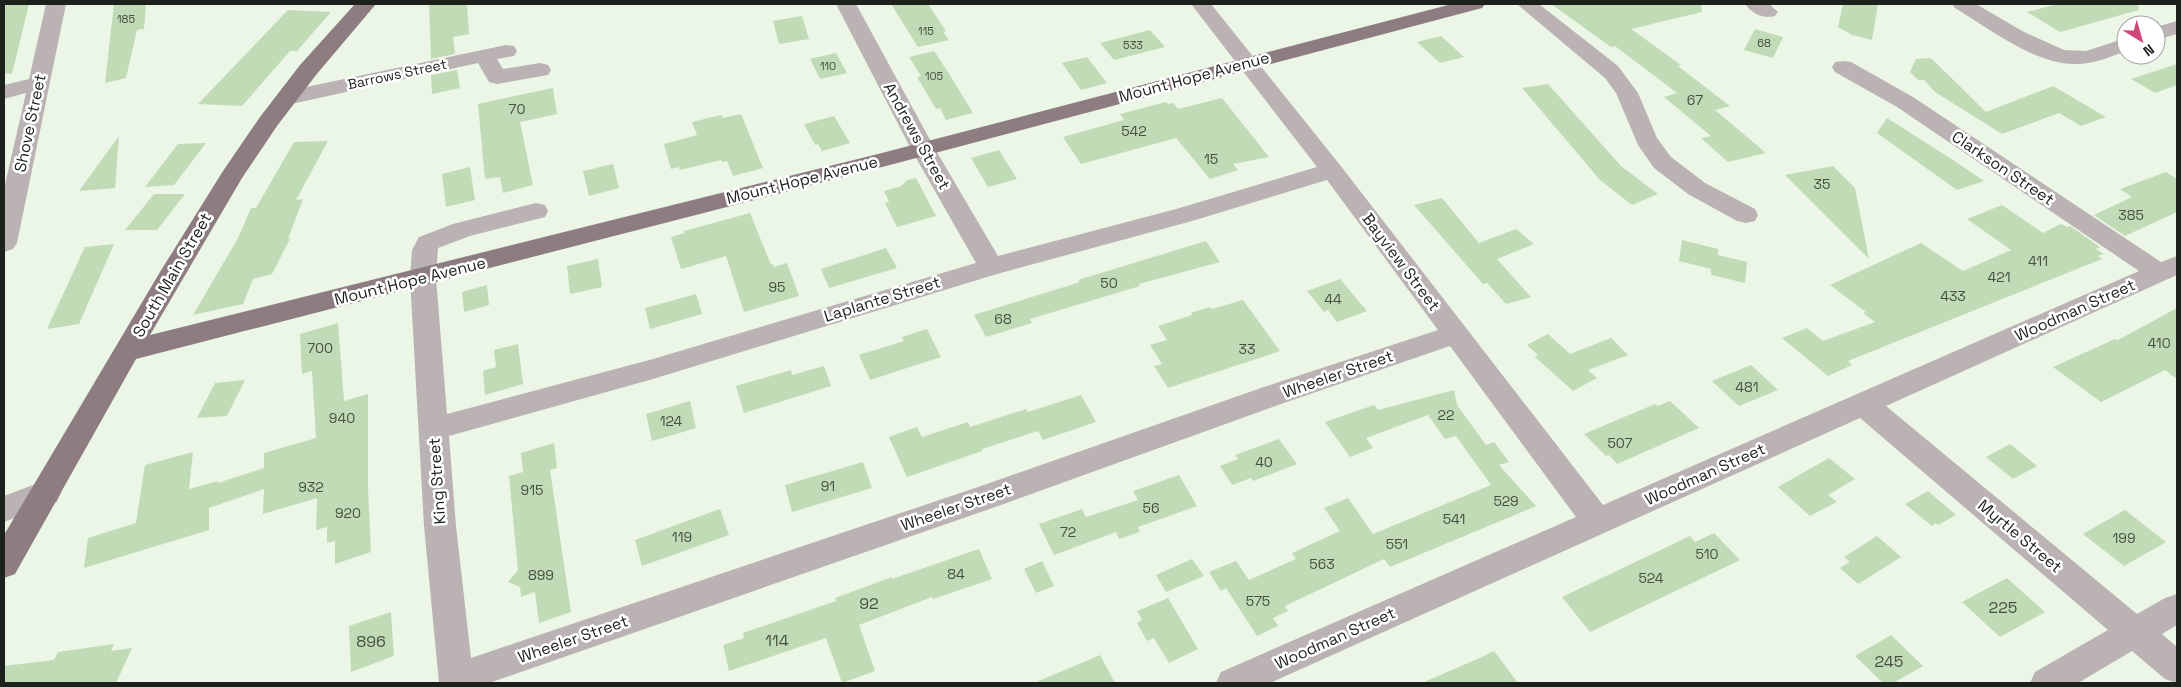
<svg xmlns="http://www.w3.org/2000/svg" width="2181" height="687" viewBox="0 0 2181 687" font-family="'Space Grotesk',sans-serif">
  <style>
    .building { fill: #c1dbb6 }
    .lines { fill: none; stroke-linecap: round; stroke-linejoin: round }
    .minor { fill: #bbb2b4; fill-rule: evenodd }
    .major { fill: #8d7d81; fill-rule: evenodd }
    .labels { text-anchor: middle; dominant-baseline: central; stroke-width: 5; stroke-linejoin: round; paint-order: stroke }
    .far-number-label { font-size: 11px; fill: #465042 }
    .far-street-label { font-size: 14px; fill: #1d211b; stroke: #fff }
    .number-label { font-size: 14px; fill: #465042 }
    .street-label { font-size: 16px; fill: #1d211b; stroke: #fff }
    .near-number-label { font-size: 16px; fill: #465042 }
  </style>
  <rect width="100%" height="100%" fill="#ebf6e7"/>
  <!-- building -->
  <g class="building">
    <path d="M4,4h25l-17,70 -8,-1z"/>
    <path d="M114,4h32l-2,25 -7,1 -11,48 -21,5z"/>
    <path d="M429,4h38l2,30 -16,3 2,17 -24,5z"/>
    <path d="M891,4h37l18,27 -3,1 6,8 -31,7z"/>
    <path d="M1551,4h150l1,8 -71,17 50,36 -3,1 52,40 -15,4 51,43 -38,9 -27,-24 10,-2 -47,-39 13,-4 -62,-47 -4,1z"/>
    <path d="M1843,4h35l-6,36 -20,-5 -14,-8z"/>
    <path d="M2058,4h80l1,6 -79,22 -33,-20z"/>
    <path d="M288,10l43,2 -34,39h-7l-48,55 -44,-2z"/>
    <path d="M802,16l7,23 -30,5 -6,-23z"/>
    <path d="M1755,29l28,8 -10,21 -29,-8z"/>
    <path d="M1150,30l15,17 -51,13 -14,-17z"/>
    <path d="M1441,36l23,21 -24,6 -23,-21z"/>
    <path d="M934,51l14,21 25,41 -27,7 -6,-12 -4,1 -19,-32 4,-1 -12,-19z"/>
    <path d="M836,53l11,20 -27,6 -10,-20z"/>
    <path d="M1087,57l20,26 -26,7 -19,-27z"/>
    <path d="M1931,58l55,54 67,-26 53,31 -25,9 -22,-13 -57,21 -67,-42 -11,-12h-6l-8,-8 6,-13z"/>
    <path d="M2177,64v21l-22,8 -24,-14z"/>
    <path d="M457,70l3,18 -28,6 -1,-19z"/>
    <path d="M1548,84l73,82 37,28 -26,11 -32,-25 -78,-92z"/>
    <path d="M553,88l4,26 -37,8 13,63 -30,8 -3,-16 -15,2 -7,-75z"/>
    <path d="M1222,98l47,59 -36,7 5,6 -28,9 -34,-41 -95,26 -18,-27 61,-17 -4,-6 46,-12 2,2 5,-1 5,6z"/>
    <path d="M741,114l22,54 -30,8 -6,-15 -5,1 -1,-2 -41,10 -1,-3 -8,2 -7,-25 33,-9 -5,-13 29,-7 2,3z"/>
    <path d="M834,116l16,27 -28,8 -4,-7 -3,1 -11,-21z"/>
    <path d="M1887,118l66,42 31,21 -27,9 -80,-57z"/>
    <path d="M119,136l-4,52 -36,3z"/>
    <path d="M328,141l-32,59 7,-1 -15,40h2l-18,35 -19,5 -10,25 -50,11 45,-77 13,-30h5l38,-66z"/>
    <path d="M206,143l-32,42 -29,2 33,-43z"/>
    <path d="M999,150l18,29 -29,8 -17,-29z"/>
    <path d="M613,164l6,24 -30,8 -6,-25z"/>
    <path d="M1833,166l22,22 14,71 -84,-84z"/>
    <path d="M470,167l5,33 -29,7 -4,-33z"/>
    <path d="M2166,172l11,7v33l-52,24 -31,-21 38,-18 -12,-8z"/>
    <path d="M916,178l20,38 -39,11 -12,-24 4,-1 -5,-11 17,-5 6,-6z"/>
    <path d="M154,194h31l-28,36h-32z"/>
    <path d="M1442,198l37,45 37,-14 18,15 -37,15 34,38 -25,7 -19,-21 -4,1 -69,-79z"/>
    <path d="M2002,205l41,28 18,-9 6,3 3,-1 30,21 -4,2 8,5 -6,2 4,3 -254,102 4,4 -24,11 -46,-38 25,-10 16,13 52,-19 -12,-9 3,-1 -36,-27 91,-42 42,28 48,-21 -44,-31z"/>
    <path d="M750,213l21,52 2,-1 1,3 13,-4 12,33 -55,16 -18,-56 -45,13 -10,-32 13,-4v-2z"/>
    <path d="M1682,240l36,9v6l29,7 -2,21 -34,-8v-6l-32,-8z"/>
    <path d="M1206,241l14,21 -81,22 1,2 -110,33 2,4 -46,14 -12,-22 106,-33 -2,-2z"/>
    <path d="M114,244l-35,80 -32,5 38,-82z"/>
    <path d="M886,248l11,20 -68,20 -8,-19z"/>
    <path d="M598,259l4,28 -32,7 -3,-28z"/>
    <path d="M1340,279l27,32 -30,11 -9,-12 -4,2 -17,-21z"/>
    <path d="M487,285l2,20 -25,7 -2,-20z"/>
    <path d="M696,294l6,20 -52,15 -5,-21z"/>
    <path d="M1243,300l37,51 -112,37 -14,-22 8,-2 -12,-19 17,-5 -9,-14 34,-11 -1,-2 19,-6 2,2z"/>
    <path d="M2177,308v71l-12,-9 -64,32 -48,-35 62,-28 3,1z"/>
    <path d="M338,323l6,78 24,-7v95l3,63 -36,12v-23l-8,2v-16l-11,3 1,-32 -54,16 1,-25 -55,19v22l-125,38 4,-30 48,-15 9,-58 48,-13 -4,37 29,-8v2l46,-15v-15l52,-15 -4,-67 -10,3 -2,-40z"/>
    <path d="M927,329l14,28 -71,23 -11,-25 45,-14 -2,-4z"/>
    <path d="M1548,334l22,20 41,-16 17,17 -40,15 9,8 -24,13 -38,-34 3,-2 -11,-10z"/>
    <path d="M518,344l5,40 -38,11 -2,-24 13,-4 -2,-17z"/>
    <path d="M1751,365l27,25 -39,16 -27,-25z"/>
    <path d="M824,366l7,20 -87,27 -8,-27 55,-16 1,5z"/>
    <path d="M245,380l-18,36 -30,2 18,-35z"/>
    <path d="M1454,390l3,15 29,40 8,-3 15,20 -10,3 37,41 -146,61 -6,-8 -99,47 3,5 -15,7 5,8 -21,10 -31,-48 -5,3 -12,-19 27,-11 13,19 47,-21 -4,-6 48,-22 -16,-23 24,-10 25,36 118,-49 -35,-49 -11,3 -17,-24 -62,23 7,10 -23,9 -25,-35 49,-17 4,5z"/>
    <path d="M1081,395l15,27 -53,18 -5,-9 -56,18v2l-75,26 -18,-40 28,-10 5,10 46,-15 2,5 56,-18 2,3z"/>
    <path d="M690,401l6,27 -44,13 -6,-27z"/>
    <path d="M1670,401l29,27 -82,36 -8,-9 -3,1 -22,-22 71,-30 3,2z"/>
    <path d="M1279,439l18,25 -44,17 -2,-3 -19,7 -12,-19 18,-7 -3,-4z"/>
    <path d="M554,443l3,25 -7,2 21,142 -32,11 -4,-31 -14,5 -1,-10 -12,-5 10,-12 -9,-94 14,-4 -2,-19z"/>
    <path d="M2010,444l27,22 -24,13 -27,-22z"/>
    <path d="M1829,458l26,21 -27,16 9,7 -27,14 -32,-29z"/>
    <path d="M863,462l9,26 -80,24 -7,-27z"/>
    <path d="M1179,475l18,31 -59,21 2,5 -21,7 -3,-7 -62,23 -15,-31 43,-15 4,8 52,-17 -5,-9z"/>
    <path d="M1928,491l28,24 -18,10 -2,-2 -4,3 -27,-22z"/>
    <path d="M720,509l9,26 -87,31 -7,-26z"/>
    <path d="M2125,510l41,32 -42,24 -41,-32z"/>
    <path d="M1714,533l26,27 -150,72 -28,-35 128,-61 5,6z"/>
    <path d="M1877,536l24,21 -43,27 -18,-16 10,-6 -6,-5z"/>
    <path d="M979,549l13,30 -59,20 -1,-2 -73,28 16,46 -33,12 -16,-45 -97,33 -6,-26 21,-7 -1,-5 93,-32 -1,-3 57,-21v2z"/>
    <path d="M1192,559l12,17 -38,16 -10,-17z"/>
    <path d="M1042,561l12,25 -18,7 -12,-24z"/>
    <path d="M2007,578l38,34 -45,25 -38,-35z"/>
    <path d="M1168,598l30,51 -29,14 -15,-25 -7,3 -10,-18 5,-3 -5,-9z"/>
    <path d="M391,612l3,44 -43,16 -2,-46z"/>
    <path d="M1891,635l32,31 -30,17h-10l-28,-27z"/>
    <path d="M114,644l-3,7 21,-3 -16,35h-112v-17l50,-6 4,-8z"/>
    <path d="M1494,651l24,32h-96l60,-26z"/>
    <path d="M1100,655l15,28h-81z"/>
  </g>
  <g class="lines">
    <!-- minor -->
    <g class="minor">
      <path d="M46,4h20l-49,239 -4,6 -9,3v-63l22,-96 -22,6v-14l25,-6z"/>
      <path d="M836,4h20l79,145 63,107 178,-47 141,-42 -126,-163h20l129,161 263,340 536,-234 -242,-164 -62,-35 -3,-5 3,-5 8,-1 8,1 62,35 248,165 16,-6v19l-291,131 251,208 28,-16 12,-4v31l-15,9 15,13v36l-12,-4 -33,-28 -54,32h-48l5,-11 73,-42 -248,-212 -590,265h-54l5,-11 355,-155 -126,-171 -169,58 -280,101 -512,178h-50l-15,-157 -14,-248 2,-28 7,-13 34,-13 83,-21 9,2 3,6 -3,6 -75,19 -32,12 -2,30 11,136 206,-55 323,-96 -65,-114zM1327,180l111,150 -177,58 -280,98 -510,172 -15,-132 -7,-90 204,-57 344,-105 195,-53z"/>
      <path d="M1517,4h22l79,62 20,27 19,45 14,19 34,26 50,26 3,6 -3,6 -9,2 -9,-2 -49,-27 -34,-26 -16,-23 -22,-52 -11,-15z"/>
      <path d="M1745,4h24l9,8 -3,4c-11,3 -23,-2 -30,-12z"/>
      <path d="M1952,4h24l48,28 40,18 22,1 40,-13v13c-16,6 -32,13 -49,13 -40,2 -89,-36 -122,-56z"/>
      <path d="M2177,21v13l-21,6v-13z"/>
      <path d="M506,45l8,1 3,5 -3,5 -17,3 6,10 37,-6 8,2 3,5 -3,5 -51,9 -8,-2 -11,-19 -191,42 -8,-2 -3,-5 3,-5 8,-2z"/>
      <path d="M46,480l11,4 4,9 -4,9 -53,20v-26z"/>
    </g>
    <!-- major -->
    <path class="major" d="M355,4h21l-60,71 -39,51 -35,52 -92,157 728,-181 574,-150h33l-3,4 -596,158 -750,193 -121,215 -11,4v-43l156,-263 63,-101 37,-54 40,-52z"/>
  </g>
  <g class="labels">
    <!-- far-number labels -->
    <g class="far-number-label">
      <text x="126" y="19">185</text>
      <text x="926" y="31">115</text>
      <text x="1764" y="43">68</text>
      <text x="1133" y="45">533</text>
      <text x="828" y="66">110</text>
      <text x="934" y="76">105</text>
    </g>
    <!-- far-street labels -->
    <g class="far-street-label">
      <text transform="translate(397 74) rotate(-12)">Barrows Street</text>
    </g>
    <!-- number labels -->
    <g class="number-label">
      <text x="1695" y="100">67</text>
      <text x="517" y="109">70</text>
      <text x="1134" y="131">542</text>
      <text x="1211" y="159">15</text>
      <text x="1822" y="184">35</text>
      <text x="2131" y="215">385</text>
      <text x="2038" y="261">411</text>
      <text x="1999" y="277">421</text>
      <text x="1109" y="283">50</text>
      <text x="777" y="287">95</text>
      <text x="1953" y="296">433</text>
      <text x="1333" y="299">44</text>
      <text x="1003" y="319">68</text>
      <text x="2159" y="343">410</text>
      <text x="320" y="348">700</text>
      <text x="1247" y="349">33</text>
      <text x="1747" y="387">481</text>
      <text x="1446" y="415">22</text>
      <text x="342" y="418">940</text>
      <text x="671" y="421">124</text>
      <text x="1620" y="443">507</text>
      <text x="1264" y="462">40</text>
      <text x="828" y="486">91</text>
      <text x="311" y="487">932</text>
      <text x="532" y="490">915</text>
      <text x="1506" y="501">529</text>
      <text x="1151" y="508">56</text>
      <text x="348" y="513">920</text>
      <text x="1454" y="519">541</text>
      <text x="1068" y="532">72</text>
      <text x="682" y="537">119</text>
      <text x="2124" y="538">199</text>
      <text x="1397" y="544">551</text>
      <text x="1707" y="554">510</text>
      <text x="1322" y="564">563</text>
      <text x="956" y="574">84</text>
      <text x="541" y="575">899</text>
      <text x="1651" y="578">524</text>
      <text x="1258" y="601">575</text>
    </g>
    <!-- street labels -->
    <g class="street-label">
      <text transform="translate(1194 77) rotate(-15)">Mount Hope Avenue</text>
      <text transform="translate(30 123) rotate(-78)">Shove Street</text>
      <text transform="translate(917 136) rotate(61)">Andrews Street</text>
      <text transform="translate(2003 168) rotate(34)">Clarkson Street</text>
      <text transform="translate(802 180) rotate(-14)">Mount Hope Avenue</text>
      <text transform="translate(1401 262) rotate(53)">Bayview Street</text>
      <text transform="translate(172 275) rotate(-60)">South Main Street</text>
      <text transform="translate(410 281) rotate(-14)">Mount Hope Avenue</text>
      <text transform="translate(882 299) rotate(-17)">Laplante Street</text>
      <text transform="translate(2075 310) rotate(-24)">Woodman Street</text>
      <text transform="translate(1338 374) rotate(-19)">Wheeler Street</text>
      <text transform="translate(1705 474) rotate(-24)">Woodman Street</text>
      <text transform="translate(437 481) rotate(-94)">King Street</text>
      <text transform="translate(956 507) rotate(-19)">Wheeler Street</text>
      <text transform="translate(2020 536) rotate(40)">Myrtle Street</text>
      <text transform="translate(1335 638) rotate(-24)">Woodman Street</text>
      <text transform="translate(573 639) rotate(-19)">Wheeler Street</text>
    </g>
    <!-- near-number labels -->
    <g class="near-number-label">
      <text x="869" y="603">92</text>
      <text x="2003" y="607">225</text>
      <text x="777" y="640">114</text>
      <text x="371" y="641">896</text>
      <text x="1889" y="661">245</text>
    </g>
  </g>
  <!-- border -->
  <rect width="2181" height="687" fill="none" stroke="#1d211b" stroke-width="10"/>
  <!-- north arrow -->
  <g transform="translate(2141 40) rotate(143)"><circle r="24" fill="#ffffff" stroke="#a5a6a4"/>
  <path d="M0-4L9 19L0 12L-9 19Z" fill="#d0457a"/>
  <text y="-8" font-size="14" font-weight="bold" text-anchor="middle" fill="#1d211b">N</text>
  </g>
</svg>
